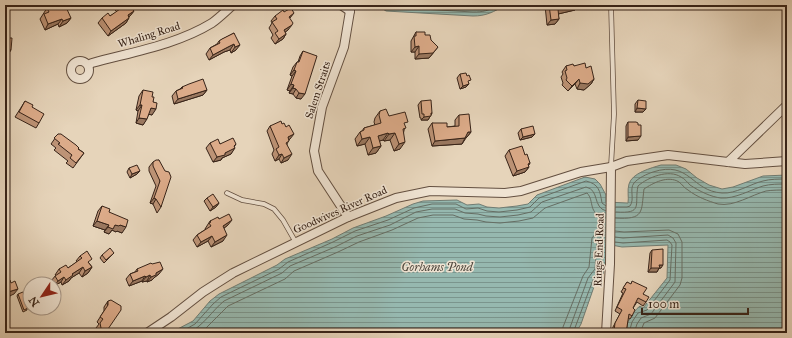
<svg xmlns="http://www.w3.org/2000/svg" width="792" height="338" viewBox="0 0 792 338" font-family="'IM FELL Great Primer',serif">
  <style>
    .water { fill: url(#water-rules); stroke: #707c73 }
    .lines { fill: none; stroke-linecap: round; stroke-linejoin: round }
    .shore { stroke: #666e64; stroke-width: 1 }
    .lane-casing { stroke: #634f40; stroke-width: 5.5 }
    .street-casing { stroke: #634f40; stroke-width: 10 }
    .lane { stroke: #efe3d2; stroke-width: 4 }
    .street { stroke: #efe3d2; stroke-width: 8 }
    .wall { fill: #bd9376; stroke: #372318 }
    .shaded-wall { fill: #9a7860; stroke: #372318 }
    .building { fill: #dcab89; stroke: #372318 }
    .labels { text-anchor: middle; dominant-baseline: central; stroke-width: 3; stroke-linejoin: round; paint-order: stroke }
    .street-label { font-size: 11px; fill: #372318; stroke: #efe3d2 }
    .water-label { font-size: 12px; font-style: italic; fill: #4f483e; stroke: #efe3d2 }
  </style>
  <defs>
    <pattern id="water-rules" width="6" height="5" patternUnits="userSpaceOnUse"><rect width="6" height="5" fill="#96b8af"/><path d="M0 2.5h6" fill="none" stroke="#7b958d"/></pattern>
  </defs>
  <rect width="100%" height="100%" fill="#e6d4ba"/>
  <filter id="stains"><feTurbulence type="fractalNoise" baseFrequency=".005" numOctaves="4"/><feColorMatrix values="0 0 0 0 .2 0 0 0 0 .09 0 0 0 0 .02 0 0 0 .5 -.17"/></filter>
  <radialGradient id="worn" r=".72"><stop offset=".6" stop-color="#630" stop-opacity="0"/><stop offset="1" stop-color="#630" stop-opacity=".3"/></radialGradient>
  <!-- water -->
  <g class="water">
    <path d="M377,5h128c-11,7 -19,11 -32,11l-87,-5z"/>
    <path d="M661,165h15l10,4 11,9 12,7 13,4 11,-2 30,-11 24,-1v158h-162c2,-11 6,-20 15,-27l3,2 24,-30 1,-33 -46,2 -16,-3v15l-3,15 -7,7 -15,43 -5,9h-406l23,-12 17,-20 9,-7 58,-29 8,-6 47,-20 21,-11 33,-12 27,-12 10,-3 34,-1 10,5 12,-1 8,3 12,1 18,-2 11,-2 9,-9 48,-18 10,2 5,5 6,11v7l22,1c1,-5 -1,-13 1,-19 3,-11 22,-16 32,-19z"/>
  </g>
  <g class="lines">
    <!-- shore -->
    <g class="shore">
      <path d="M384,5l4,2 85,5c10,0 16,-1 24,-7"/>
      <path d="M434,5c17,1 37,5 55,0"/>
      <path d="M616,207h11l3,-1c5,-7 -1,-17 4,-23 4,-5 13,-9 19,-11 37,-12 38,19 69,21 14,1 28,-9 41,-12 7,-2 16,-2 24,-2"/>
      <path d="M616,212c28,2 18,-7 22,-26 10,-9 31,-17 43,-9 4,2 6,5 9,8 9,6 21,12 31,13 14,1 29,-8 42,-12 7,-2 16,-2 24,-2"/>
      <path d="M615,218c30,2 26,-6 29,-29 9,-6 24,-14 35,-7 3,2 5,6 9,8 9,7 20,11 30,14 16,3 33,-9 48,-13 6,-1 14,-1 21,-1"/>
      <path d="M615,231l9,1 45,-2 9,4 4,8v36l-2,7 -25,33 -11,5 -4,10"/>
      <path d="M615,237l8,1 45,-3 5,3 3,5 -1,39 -24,32 -10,4 -4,6 -3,9"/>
      <path d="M615,242l8,1 44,-3 3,2 2,3 -2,35 -23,30 -9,3 -6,9 -3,11"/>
      <path d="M179,333l16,-9 18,-20 8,-7 58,-28 9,-7 45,-20 22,-11 33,-11 26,-12 18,-4h24l10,5 12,-1 9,3 12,1 18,-2 13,-3 9,-9 47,-17c13,3 14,10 16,22l4,3"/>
      <path d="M189,333c15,-8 23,-22 35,-32l58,-28 8,-7 45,-19 22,-11 33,-11 26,-13 16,-3h23l10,4 13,1 8,2 14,1 18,-2 13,-3 11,-10 44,-15c14,3 6,20 20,24"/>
      <path d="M201,333l27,-27 57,-27 9,-8 44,-19 21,-10 33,-12 26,-12 15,-3h20l11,4 13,1 9,2 14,1 19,-2 14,-3 12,-10 42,-15c8,8 0,21 18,24"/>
      <path d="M562,333l1,-6 20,-51 6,-9 3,-29 5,-6 8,-3"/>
      <path d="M568,333l20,-55 7,-9 2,-27 4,-5 4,-2"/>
      <path d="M573,333l20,-53 6,-8 3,-13v-15l3,-4"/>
    </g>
    <defs>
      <g id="lane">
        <path d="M611,5l3,109 -3,52"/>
        <path d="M227,193l15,7 22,4 10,5 9,11 12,21"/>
      </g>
      <g id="street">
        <path d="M341,5l9,6"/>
        <circle cx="80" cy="70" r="9"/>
        <path d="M88,65l4,-2c40,-11 84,-18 120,-40 7,-5 14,-12 21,-18"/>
        <path d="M728,162l59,-57"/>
        <path d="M348,217l-30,-46 -4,-20 8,-44 22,-60 6,-36 -1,-6"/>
        <path d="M147,333l24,-16 32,-25 30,-19 115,-56 48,-19 34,-7 75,2 16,-2 60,-19 30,-5 16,-6 41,-6 77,9 42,-3"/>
        <path d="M606,333l4,-69 1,-97"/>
      </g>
    </defs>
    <!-- lane casing -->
    <use href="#lane" class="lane-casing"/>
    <!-- street casing -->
    <use href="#street" class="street-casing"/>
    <!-- lane -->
    <use href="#lane" class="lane"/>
    <!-- street -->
    <use href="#street" class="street"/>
  </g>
  <!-- wall -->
  <g class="wall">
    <path d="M119,5l15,6 -5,6 -3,6 -18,13 -10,-13 4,-5 8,-2 7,-4 -2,-2z"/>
    <path d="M545,5h34l-4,5 -17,4 1,5 -4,5 -8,1z"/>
    <path d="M47,8h11l13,10 -4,5 -8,4 -1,-3 -13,6 -5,-11z"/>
    <path d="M275,16l15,3 -2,11 -3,2 1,2 -3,5 -8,5 -4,-6 2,-3 -4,-7 3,-5 -1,-2z"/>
    <path d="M416,32l9,3 6,5 3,12 -5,6 -14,1v-7h-4v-11z"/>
    <path d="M234,33l2,17 -5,3 -1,-3 -6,2 -15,8 -3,-6 4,-6 7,-4 2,-3z"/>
    <path d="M303,51l-2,48 -5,-1 -3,-4 -4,-1 1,-2 -3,-1 5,-14 -2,-1 3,-8 4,-5h1l2,-6z"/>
    <path d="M566,66h8l12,2 8,11 -3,5 -7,6 -7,-1 -2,-5 -7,7 -6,-6 1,-2 -2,-6 2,-3 -1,-2z"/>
    <path d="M460,74l9,10 -3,3 -6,2 -3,-11z"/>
    <path d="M182,87l25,3 -4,5 -29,9 -2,-8 4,-5 4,-2z"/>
    <path d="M143,90l9,7 1,5 -1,13 -3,-1 -6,11 -7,-2 2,-12 -2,-1 3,-14z"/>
    <path d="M638,100l8,9 -3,3h-8v-8z"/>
    <path d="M25,101l7,6 7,16 -3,5 -21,-11 7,-11z"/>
    <path d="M421,101l11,12 -4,7h-7v-2h-1l-2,-13z"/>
    <path d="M380,111l9,5 16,10 -5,23 -6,2 -4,-11 -6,1 -1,-1 -4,1 2,5 -5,7 -8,2 -3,-11 -8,2 -2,-7 5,-7 2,-1 2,-3 11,-3 -1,-3 1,-4z"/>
    <path d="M459,115l12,17 -4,5 -1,1 -4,6 -30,2 -4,-17 4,-6 15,4 8,-1v-6z"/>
    <path d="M628,122l10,18 -12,1v-15z"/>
    <path d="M282,124l4,3 4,12 -1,1 -2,4 1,16 -7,3 -2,-4 -4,2 -3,-7 2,-4 -7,-19 3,-5z"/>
    <path d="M521,129l14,5 -3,3 -12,3 -2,-7z"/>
    <path d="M58,134l26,19 -11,15 -7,-5 2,-2 -14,-11 2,-2 -5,-4z"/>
    <path d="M210,143l10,1 14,3 -3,7 -9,4 -1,2 -8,2 -7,-14z"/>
    <path d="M509,150l16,5 5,8 -2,3 1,1 -4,5 -12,4 -8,-20z"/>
    <path d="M159,160l2,47 -4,6 -4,-9 -3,-1 6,-17 -7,-15v-4l4,-5z"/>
    <path d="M129,168l8,6 -7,4 -3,-6z"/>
    <path d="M207,198l12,5 -3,4 -6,4 -6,-10z"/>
    <path d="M102,206l7,6 13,21 -5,-2 -1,1 -4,-2 -3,4 -5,-2 1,-2 -12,-4 5,-15z"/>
    <path d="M219,219l9,6 -4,3 -1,13 -12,6 -3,-6 -11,6 -4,-7 4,-5 9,-6h-1l5,-8z"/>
    <path d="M652,250l9,18h-2l-2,4h-9l2,-19z"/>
    <path d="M114,253l-10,10 -4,-5 2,-3z"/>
    <path d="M80,256l9,7 3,4 -4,6 -6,4 -3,-4 -8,5 -2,3 -7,4 -1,-3 -7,4v-2h-1l-2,-3 5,-6h-1l4,-6 9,-1 9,-6 -1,-1z"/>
    <path d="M137,269l22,5 -4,3 -3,3 -5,2v-1l-5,1v-1l-13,5 -3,-7 4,-5 5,-2z"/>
    <path d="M627,282l16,12 3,8 -3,4 -6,-4 -4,6 -1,8 -2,3 -2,-1 -2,15h-14l1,-6 7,-13 -5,-3 8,-18 -2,-1z"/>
    <path d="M18,294l8,8 1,8 -4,2 -6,-16z"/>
    <path d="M108,301l-3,32h-8l-1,-5 3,-4 -2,-2 7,-11v-4z"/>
  </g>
  <!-- shaded-wall -->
  <g class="shaded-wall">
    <path d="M576,5h3l-4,5 -21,5 4,-6z"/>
    <path d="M134,11l-4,5 -6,4 4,-5z"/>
    <path d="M294,13l-4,5 -5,4 4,-5z"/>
    <path d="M71,18l-4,5 -8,4 4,-6z"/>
    <path d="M129,18l-3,5 -18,13 3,-5z"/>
    <path d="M62,19l-4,5 -13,6 3,-6z"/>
    <path d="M559,19l-4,5 -8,1 4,-5z"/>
    <path d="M292,25l-4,5 -8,6 4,-6z"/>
    <path d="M286,34l-3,5 -8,5 4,-5z"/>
    <path d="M234,44l-4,6 -6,2 -15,8 4,-5 15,-8z"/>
    <path d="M240,45l-4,5 -5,3 4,-6z"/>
    <path d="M419,46l-4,6h-4l4,-5z"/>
    <path d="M438,47l-4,5 -5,6 -14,1 4,-5z"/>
    <path d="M5,49l6,1 -3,5h-3z"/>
    <path d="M294,70l2,1 -4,5 -2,-1z"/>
    <path d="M579,79l-4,5 -7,7 4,-5z"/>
    <path d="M594,79l-3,5 -7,6 -7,-1 3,-6z"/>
    <path d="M291,84l3,1 -4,6 -3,-1z"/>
    <path d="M469,84l-3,3 -6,2 3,-3z"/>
    <path d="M293,88l3,1 -3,5 -4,-1z"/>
    <path d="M207,90l-4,5 -29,9 4,-5z"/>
    <path d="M299,93l6,1 -4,5 -5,-1z"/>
    <path d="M140,105h2l-4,6 -2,-1z"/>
    <path d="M151,108l5,1 -4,6 -5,-1z"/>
    <path d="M637,108l9,1 -3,3h-8z"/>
    <path d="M431,113h1l-4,7h-7l3,-3z"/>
    <path d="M139,118l8,1 -4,6 -7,-2z"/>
    <path d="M468,132h3l-4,5 -3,1z"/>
    <path d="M388,133l-5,7 -10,3 5,-7z"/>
    <path d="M395,133l-5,7 -6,1 5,-7z"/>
    <path d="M294,134l-4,5 -6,4 4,-6z"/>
    <path d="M535,134l-3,3 -12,3 3,-3z"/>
    <path d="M641,136l-3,4 -12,1 2,-4z"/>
    <path d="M370,137l-5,7 -8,2 5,-7z"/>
    <path d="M465,138l-3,6 -30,2 3,-5z"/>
    <path d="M405,142l-5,7 -6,2 5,-7z"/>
    <path d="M236,144l-3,5 2,-1 -4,6 -9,4 -1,2 -8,2 4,-5 8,-4 9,-7z"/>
    <path d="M381,146l-5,7 -8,2 5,-7z"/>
    <path d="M282,154l-3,5 -4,2 4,-6z"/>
    <path d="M292,154l-4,6 -7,3 3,-5z"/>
    <path d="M530,163l-3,5 2,-1 -4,5 -12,4 4,-5z"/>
    <path d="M140,171l-3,3 -7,4 2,-4z"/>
    <path d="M154,198l2,1 -3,5 -3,-1z"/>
    <path d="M219,203l-3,4 -6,4 3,-4z"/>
    <path d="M232,220l-4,5 -9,7 4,-6z"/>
    <path d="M97,221l12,4 -4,5 -12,-4z"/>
    <path d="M115,225h5l6,2 -4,6 -5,-2 -1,1 -4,-2 -3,4 -5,-2 4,-5z"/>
    <path d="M227,235l-4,6 -12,6 4,-5z"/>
    <path d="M212,236l-4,5 -11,6 4,-5z"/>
    <path d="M659,265h4l-2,3h-2l-2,4h-9l3,-4z"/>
    <path d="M83,267l-4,6 -8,5 -2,3 -7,4 4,-5 6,-6z"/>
    <path d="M92,267l-4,6 -6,4 3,-6z"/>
    <path d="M163,269l-4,5 -4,3 -3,3 -5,2 4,-5 5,-4z"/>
    <path d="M150,275l-3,6 -5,1 4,-5z"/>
    <path d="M145,276l-3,5 -13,5 4,-5z"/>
    <path d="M64,277l-3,5 -7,4 4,-5z"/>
    <path d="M18,289l-4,5 -9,4 3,-6z"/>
    <path d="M10,297l-4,5 -1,1v-4z"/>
    <path d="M108,329l-3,4h-4l2,-3z"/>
    <path d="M614,331l11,2h-12z"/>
  </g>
  <!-- building -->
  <g class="building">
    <path d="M54,5h3l1,3 7,-3 6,13 -8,3 -1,-2 -14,5 -4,-10 5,-2 -2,-4z"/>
    <path d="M119,5h10l5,6 -6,4 1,3 -18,13 -9,-13 6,-5 2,3 10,-7 -1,-1 2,-1z"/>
    <path d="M549,5h27l-18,4 1,10 -8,1z"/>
    <path d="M291,8l3,5 -5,4 4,6 -1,2 -8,5 2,4 -7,5 -4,-6 3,-2 -6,-9 5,-3 -2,-3 8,-6 1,2z"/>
    <path d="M416,32h9v3h5l1,5 7,7 -5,6 -14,1v-8l-4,1 -1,-11h2z"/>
    <path d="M234,33l6,12 -5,2 -1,-3 -6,3 -15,8 -3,-7 10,-5 -1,-2 3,-2z"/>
    <path d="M5,38h7l-1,12 -6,-1z"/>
    <path d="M303,51l14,5 -12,38 -6,-1 -3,-4 -3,-1 1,-3 -3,-1 5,-13 -2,-1 3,-8h2z"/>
    <path d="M585,63l1,5 5,-2 3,13 -6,5 -8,-1 -1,-4 -7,7 -6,-6 1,-2 -2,-7 2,-1 -1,-4 7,-2 1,2z"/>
    <path d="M466,73l1,3 2,-1 2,5 -3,1 1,3 -6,2 -3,-12z"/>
    <path d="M203,79l4,11 -29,9 -2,-8 7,-3 -1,-1 7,-3z"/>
    <path d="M143,90l10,2 -1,5h2l-1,5 4,1 -1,6 -5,-1 -4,11 -8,-1 3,-13h-2z"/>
    <path d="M431,100l1,13h-1v3l-7,1v-3h-2l-1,-13z"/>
    <path d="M638,100l8,1v8l-9,-1z"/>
    <path d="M25,101l8,4 -1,2 12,7 -5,9 -20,-11z"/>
    <path d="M386,109l3,7 16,-4 3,10 -4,1 2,5 -3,1 2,13 -6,2 -4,-11 -6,1 -1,-1 -10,3 3,10 -8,2 -3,-11 -8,2 -2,-7 4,-2v-2l17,-5 -2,-8 1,-4z"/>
    <path d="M469,114l2,18h-3l-3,6 -30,3 -3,-18h15v4l12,-1v-11z"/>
    <path d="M281,121l1,3 2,-1 2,4 3,-2 5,9 -6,3 1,4 -3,2 6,11 -8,4 -2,-4 -3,1 -3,-6 3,-2 -9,-21z"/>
    <path d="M628,122h8l2,1v2h3v11l-13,1z"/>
    <path d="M533,126l2,8 -12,3 -2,-8z"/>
    <path d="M58,134h3l15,11 3,3 -1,1 6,4 -8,10 -6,-5 2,-3 -14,-11 2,-1 -6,-5z"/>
    <path d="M233,138l3,6 -2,2 1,2 -10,5v2l-8,2 -7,-14 8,-4 2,5z"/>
    <path d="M522,146l3,9 2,-1 3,9 -2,1 1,3 -12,4 -8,-21z"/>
    <path d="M156,160h3l6,11 4,1 2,5 -10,30 -5,-8 -2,-1 6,-17 -7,-15v-4z"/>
    <path d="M137,165l3,6 -8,3 -3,-6z"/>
    <path d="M213,194l6,9 -6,4 -6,-9z"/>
    <path d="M102,206l8,3 -1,3 19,8 -2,7 -6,-2 -1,1 -4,-1 -2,4 -5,-2 1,-2 -12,-4z"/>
    <path d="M229,214l3,6 -9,6 4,9 -12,7 -3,-6 -11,6 -4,-7 14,-9 -2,-3 2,-1 -1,-1 8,-4 1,2z"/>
    <path d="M110,248l4,5 -8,7 -4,-5z"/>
    <path d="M663,249v16h-4l1,3h-9l1,-18z"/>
    <path d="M87,251l5,8 -4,3 4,5 -7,4 -2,-4 -11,7 1,1 -7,5 -2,-3 -6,4 -3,-5 6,-4 -2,-3 7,-4 2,3 14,-10 -2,-2z"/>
    <path d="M160,262l3,7 -7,4v2l-5,2 -1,-2 -4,2 -1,-1 -12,5 -3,-7 8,-3 -1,-2 14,-6 1,1z"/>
    <path d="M10,280l1,3 4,-2 3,8 -10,3 2,5 -5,2v-17z"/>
    <path d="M632,281l15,7 -4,6 6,3 -3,5 -8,-4 -5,10 2,2 -3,6 -3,-2 -3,19 -12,-2 1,-8 7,-13 -5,-3 9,-18 -3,-1 4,-6 4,2z"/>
    <path d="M23,292l1,2h1l3,7h-2l2,7 -4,2 -6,-16z"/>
    <path d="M111,300l10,6v4l-13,19 -5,1 -2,-2 -1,-5 3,-4 -3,-2 8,-12v-4z"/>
  </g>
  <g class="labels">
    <!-- street labels -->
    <g class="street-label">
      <text transform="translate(149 35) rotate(-17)">Whaling Road</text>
      <text transform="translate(318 90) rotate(-72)">Salem Straits</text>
      <text transform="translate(340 210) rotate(-24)">Goodwives River Road</text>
      <text transform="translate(599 250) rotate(-88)">Rings End Road</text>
    </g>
    <!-- water labels -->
    <g class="water-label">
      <text x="437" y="267">Gorhams Pond</text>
    </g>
  </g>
  <!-- margin -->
  <rect width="792" height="338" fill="none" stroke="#e6d4ba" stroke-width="20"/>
  <rect x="6" y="6" width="780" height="326" fill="none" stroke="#372318" stroke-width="2"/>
  <rect x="10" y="10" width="772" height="318" fill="none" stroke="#372318"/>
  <!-- north arrow -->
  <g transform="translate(42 296) rotate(235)"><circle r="19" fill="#efe3d2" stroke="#a59688"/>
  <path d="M0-3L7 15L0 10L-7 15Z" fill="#8f2418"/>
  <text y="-6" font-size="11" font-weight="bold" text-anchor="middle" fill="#372318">N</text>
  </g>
  <!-- scale -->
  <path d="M642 308v6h106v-6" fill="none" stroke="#372318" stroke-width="2"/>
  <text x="648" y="308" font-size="12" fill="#372318" stroke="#efe3d2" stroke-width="3" paint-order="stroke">100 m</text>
  <rect width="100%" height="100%" filter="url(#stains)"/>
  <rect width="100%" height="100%" fill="url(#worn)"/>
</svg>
